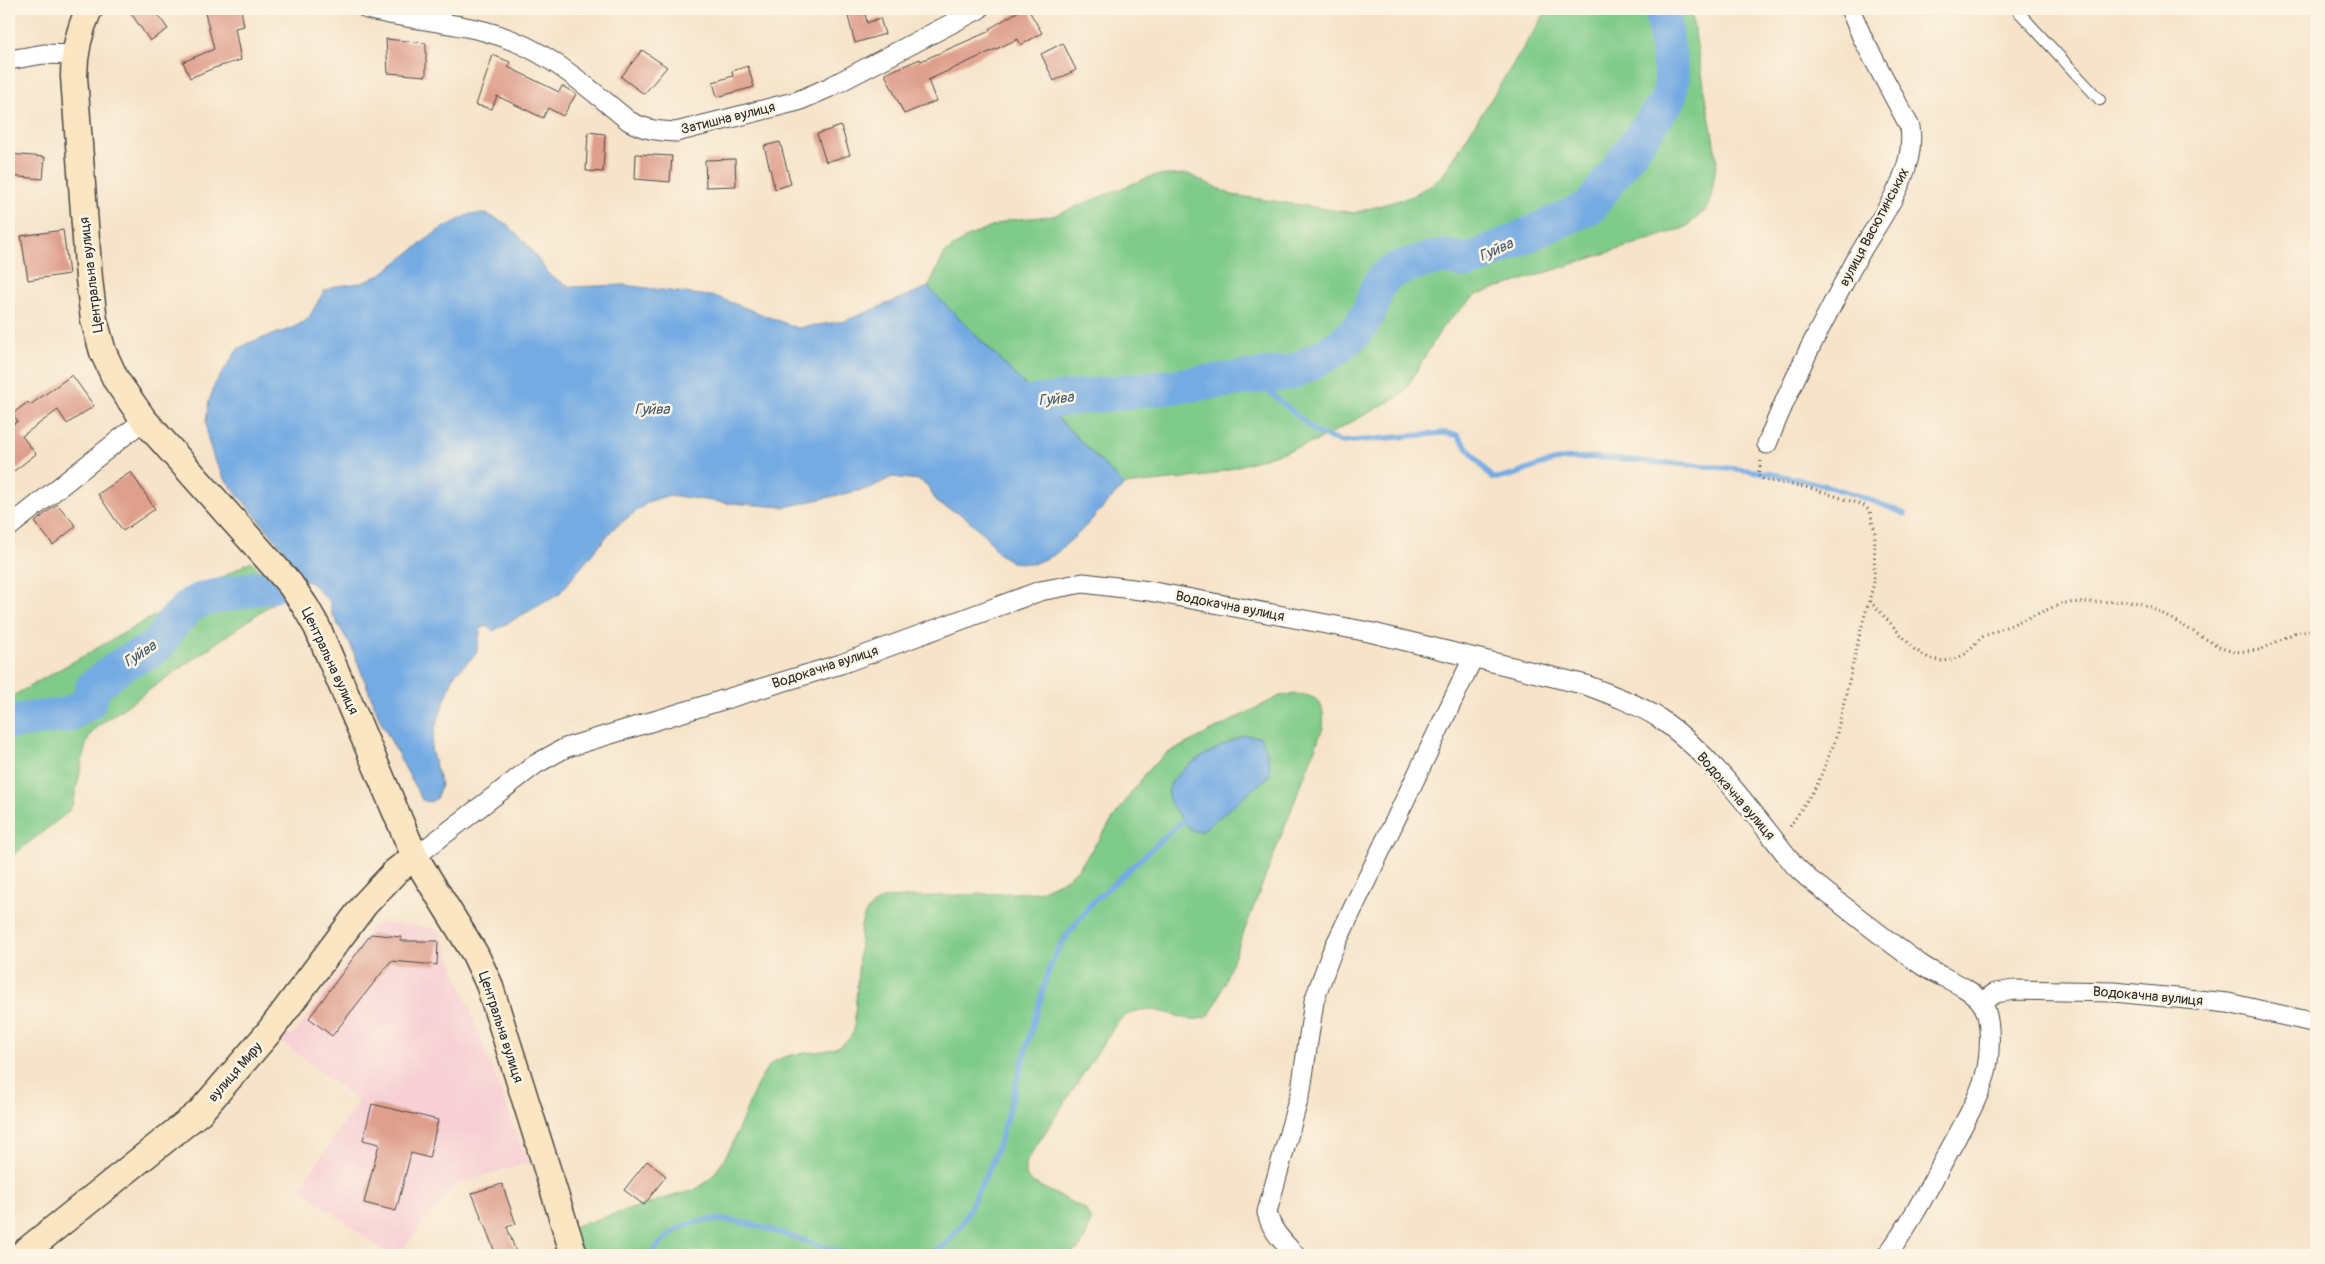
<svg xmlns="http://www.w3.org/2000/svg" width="2325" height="1264" viewBox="0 0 2325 1264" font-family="Pangolin,sans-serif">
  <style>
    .built { fill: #f7cfd4 }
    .green { fill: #7fcb89; stroke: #557b5a }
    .water { fill: #74abe3; stroke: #506b87 }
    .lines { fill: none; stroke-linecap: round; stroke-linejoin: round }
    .stream { stroke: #74abe3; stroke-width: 5.5 }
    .river { stroke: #74abe3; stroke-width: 35 }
    .building { fill: #df9f8d }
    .lane-casing { stroke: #494743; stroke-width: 12 }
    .street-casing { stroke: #494743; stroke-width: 21 }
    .secondary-casing { stroke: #494743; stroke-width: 29 }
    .path { stroke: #494743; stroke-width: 3; stroke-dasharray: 1 4; stroke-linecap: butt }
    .lane { stroke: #fff; stroke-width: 10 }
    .street { stroke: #fff; stroke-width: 19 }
    .secondary { stroke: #fbe6c4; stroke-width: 26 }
    .labels { text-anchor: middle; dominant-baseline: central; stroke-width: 5; stroke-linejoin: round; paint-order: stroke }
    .street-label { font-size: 14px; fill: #2b2b2b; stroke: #fcf5e5 }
    .water-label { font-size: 15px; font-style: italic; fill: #45586b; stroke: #fcf5e5 }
  </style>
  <rect width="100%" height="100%" fill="#fcf5e5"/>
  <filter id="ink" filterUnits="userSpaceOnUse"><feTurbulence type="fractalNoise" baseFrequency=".02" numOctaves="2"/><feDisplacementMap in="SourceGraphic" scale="10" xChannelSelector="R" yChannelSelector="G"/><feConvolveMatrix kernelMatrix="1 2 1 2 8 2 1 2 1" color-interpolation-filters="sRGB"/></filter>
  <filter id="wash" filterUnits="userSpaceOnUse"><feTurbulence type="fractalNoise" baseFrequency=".0096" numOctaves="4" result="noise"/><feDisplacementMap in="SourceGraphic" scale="20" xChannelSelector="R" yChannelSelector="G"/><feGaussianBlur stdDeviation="1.12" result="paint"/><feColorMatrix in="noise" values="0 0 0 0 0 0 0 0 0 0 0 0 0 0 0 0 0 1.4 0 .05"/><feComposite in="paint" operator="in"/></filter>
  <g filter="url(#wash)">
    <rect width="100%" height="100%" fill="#f6e3c9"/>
    <!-- built -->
    <path class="built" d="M382,923l52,5 7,5 83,220 4,3 15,3 -88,25 -58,71h-8l-89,-67 58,-87 -89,-69 22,3 5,-3 76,-105z"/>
    <!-- green -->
    <g class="green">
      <path d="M1548,9h145l-1,7 25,145 -8,46 -24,21 -209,67 -33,31 -40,68 -88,48 -108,34 -83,9 -196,-198 17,-34 22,-16 42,-17 44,-4 99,-40 36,-2 44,21 122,18 56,-16 22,-13 11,-9z"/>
      <path d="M251,561l32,35 -185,130 -9,10 -3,9 -13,59 -6,9 -58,45v-160z"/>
      <path d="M1295,694c25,1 30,11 28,34l-107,276c-3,4 -5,10 -9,12 -23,15 -57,-27 -91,8l-91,139v11l5,7 55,28 6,11c-9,32 -11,33 -44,35h-473l-8,-26 117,-36c46,-6 59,-88 82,-122 21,-31 72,-5 89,-40l7,-105c3,-15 9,-20 23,-28l154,-6 28,-13 12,-10 68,-97 18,-17 116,-59z"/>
    </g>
    <!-- water -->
    <g class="water">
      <path d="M470,214h17l20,10 19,19 24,33 21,11 52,-2 94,12 80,31 48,-7 83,-34 196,198 -44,47 -26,23 -21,9 -21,-2 -13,-8 -15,-20 -20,-18 -27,-13 -10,-18 -8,-5 -27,-3 -22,11 -85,19 -59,-4 -57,-8 -21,7 -35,27 -55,66 -65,36 -5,-5 -7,2 -5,26 -22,21 -19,53 -4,21 10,36 -5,14 -7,3 -7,-2 -41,-78 -30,-76 -19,-32 -2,-12 -19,-19 -8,-3 -10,-12 -8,-17 -61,-73 -10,-19 -6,-19 -2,-19 3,-20 6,-17 23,-35 10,-6 45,-15 15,-9 16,-28 12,-5 26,-3 18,-8 59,-45z"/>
      <path d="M1244,735l16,2c7,10 11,27 9,39l-67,55c-13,2 -16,-6 -23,-16 -5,-6 -10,-12 -11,-20 -1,-27 56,-49 76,-60z"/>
    </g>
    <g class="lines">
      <!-- stream -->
      <g class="stream">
        <path d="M1253,378l66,56 23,8 102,-9 13,2 35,43c19,1 35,-9 54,-15 10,-3 23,-5 33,-5 24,-2 49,2 72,4 94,5 167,14 254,52"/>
        <path d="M651,1255c35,-51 87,-36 136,-20 20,7 41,13 62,20"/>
        <path d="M928,1255l18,-11 16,-20 29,-59 10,-28 48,-168 11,-24 31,-41 96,-87"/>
      </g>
      <!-- river -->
      <g class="river">
        <path d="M994,407l296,-34c31,-15 60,-27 78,-59 7,-14 6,-30 21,-40 12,-8 47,-19 62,-16 9,1 12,5 21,2l118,-53 79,-109 3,-19 -10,-70"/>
        <path d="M9,722l59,-7 21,-13 4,-15 30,-23 30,-15 9,-9 8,-14 20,-21 14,-6 70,-14"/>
      </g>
    </g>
    <g id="blocks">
      <!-- building -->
      <g class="building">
        <path d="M128,9h26l14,20 -18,12z"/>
        <path d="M204,9h37l3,17 -9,2 6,32 -27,8 -24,10 -7,-16 31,-13z"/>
        <path d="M846,9h18l3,14 13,-5 5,16 -30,9z"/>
        <path d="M1022,9h6l14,24 -21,12 -3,-6 -90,41 8,21 -32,13 -19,-40 35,-15 1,2 69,-30 -1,-2z"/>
        <path d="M386,39l40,4v33l-38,-3z"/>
        <path d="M1063,43l13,27 -22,11 -13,-27z"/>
        <path d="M642,50l25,17 -23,27 -23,-17z"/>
        <path d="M493,55l17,7 -2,5 51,25 3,-6 14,8 -13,22 -15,-8 -5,10 -46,-22 -5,13 -16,-4z"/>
        <path d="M748,66l6,21 -37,10 -4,-15 20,-6 -1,-5z"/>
        <path d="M841,126l9,29 -24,7 -9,-28z"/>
        <path d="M588,132l17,2 -2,38 -17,-1z"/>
        <path d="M780,142l11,42 -16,5 -11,-43z"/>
        <path d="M9,154l36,3 -2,22 -34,-3z"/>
        <path d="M636,154l36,2 -2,26 -35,-3z"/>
        <path d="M735,159l1,27 -30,1 -1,-27z"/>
        <path d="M63,230l6,44 -41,6 -7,-44z"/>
        <path d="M72,375l22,31 -27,18 -9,-14 -36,26 14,18 -27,21v-57l4,6 5,-3 -6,-7 16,-12 2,3z"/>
        <path d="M131,472l24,37 -32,22 -25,-37z"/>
        <path d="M57,504l19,22 -23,19 -18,-23z"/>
        <path d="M371,934l30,3 -1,4h38l-1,24 -46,-4 -59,75 -23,-18z"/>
        <path d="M372,1104l66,16 -9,38 -18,-5 -15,58 -32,-8 15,-59 -16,-4z"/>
        <path d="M647,1161l19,15 -22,29 -20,-15z"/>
        <path d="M502,1184l14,40 -9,3 10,28h-21l-24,-62z"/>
      </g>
    </g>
  </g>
  <g filter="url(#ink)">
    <use href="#blocks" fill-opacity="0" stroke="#494743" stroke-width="1"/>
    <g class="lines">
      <defs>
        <path id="lane" d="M2016,9l84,91"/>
        <g id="street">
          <path d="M367,9c38,10 78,12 117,22 60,15 98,52 145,90 16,9 29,10 47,11l122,-31 30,-13 151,-79"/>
          <path d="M9,60l35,-6 30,1"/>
          <path d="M1767,444c24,-62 56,-123 88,-182 22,-41 62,-86 55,-135l-47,-88 -13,-30"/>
          <path d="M9,527l135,-107"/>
          <path d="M415,857l121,-93 29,-16 276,-84 199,-73 43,-8 66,8 220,41 217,53c24,9 51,19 73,33 55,38 95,97 136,148l14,13c38,29 75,60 114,87 18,12 45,19 58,36 12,15 9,56 4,74 -8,26 -23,51 -36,75 -20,36 -38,72 -62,104"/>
          <path d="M1982,1002l13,-9 19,-3 100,2 114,11 88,20"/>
          <path d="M1295,1255c-12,-14 -24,-24 -28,-43l34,-122 13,-89 17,-47 142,-296"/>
        </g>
        <g id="secondary">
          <path d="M89,9c-10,22 -15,43 -15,68l15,202 5,41 9,32 13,28 28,40 146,164 15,22 12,21 98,230 60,97 14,30 85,271"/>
          <path d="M21,1255l179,-143 69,-80 96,-128 31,-33 19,-14"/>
        </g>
      </defs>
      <!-- lane casing -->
      <use href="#lane" class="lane-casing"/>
      <!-- street casing -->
      <use href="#street" class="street-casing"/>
      <!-- secondary casing -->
      <use href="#secondary" class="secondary-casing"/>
      <!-- path -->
      <g class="path">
        <path d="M1761,461l-3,14 6,5 46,8 53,17 7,6 5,21 -1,51 -13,46 -26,112 -18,44 -28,43"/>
        <path d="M1870,601l44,48 16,10 12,2 11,-1 12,-6 17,-17 81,-34 64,-2 12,2 14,5 68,40 13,4 26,-2 34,-17 22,-4"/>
      </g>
      <!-- lane -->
      <use href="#lane" class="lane"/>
      <!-- street -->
      <use href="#street" class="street"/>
      <!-- secondary -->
      <use href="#secondary" class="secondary"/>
    </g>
  </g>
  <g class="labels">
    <!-- street labels -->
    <g class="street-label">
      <text transform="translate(728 118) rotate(-14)">Затишна вулиця</text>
      <text transform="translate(1874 227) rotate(-62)">вулиця Васютинських</text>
      <text transform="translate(91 275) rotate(-97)">Центральна вулиця</text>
      <text transform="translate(1230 606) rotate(11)">Водокачна вулиця</text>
      <text transform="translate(330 661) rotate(65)">Центральна вулиця</text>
      <text transform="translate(825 667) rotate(-18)">Водокачна вулиця</text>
      <text transform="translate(1736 796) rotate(49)">Водокачна вулиця</text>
      <text transform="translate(2148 996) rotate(5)">Водокачна вулиця</text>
      <text transform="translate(501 1027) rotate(72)">Центральна вулиця</text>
      <text transform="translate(235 1072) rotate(-49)">вулиця Миру</text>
    </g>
    <!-- water labels -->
    <g class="water-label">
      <text transform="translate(1496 250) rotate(-24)">Гуйва</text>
      <text transform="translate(1056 399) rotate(-6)">Гуйва</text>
      <text x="652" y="409">Гуйва</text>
      <text transform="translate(140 654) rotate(-33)">Гуйва</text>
    </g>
  </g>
  <!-- margin -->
  <rect width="2325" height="1264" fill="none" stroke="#fcf5e5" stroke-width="30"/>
</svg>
